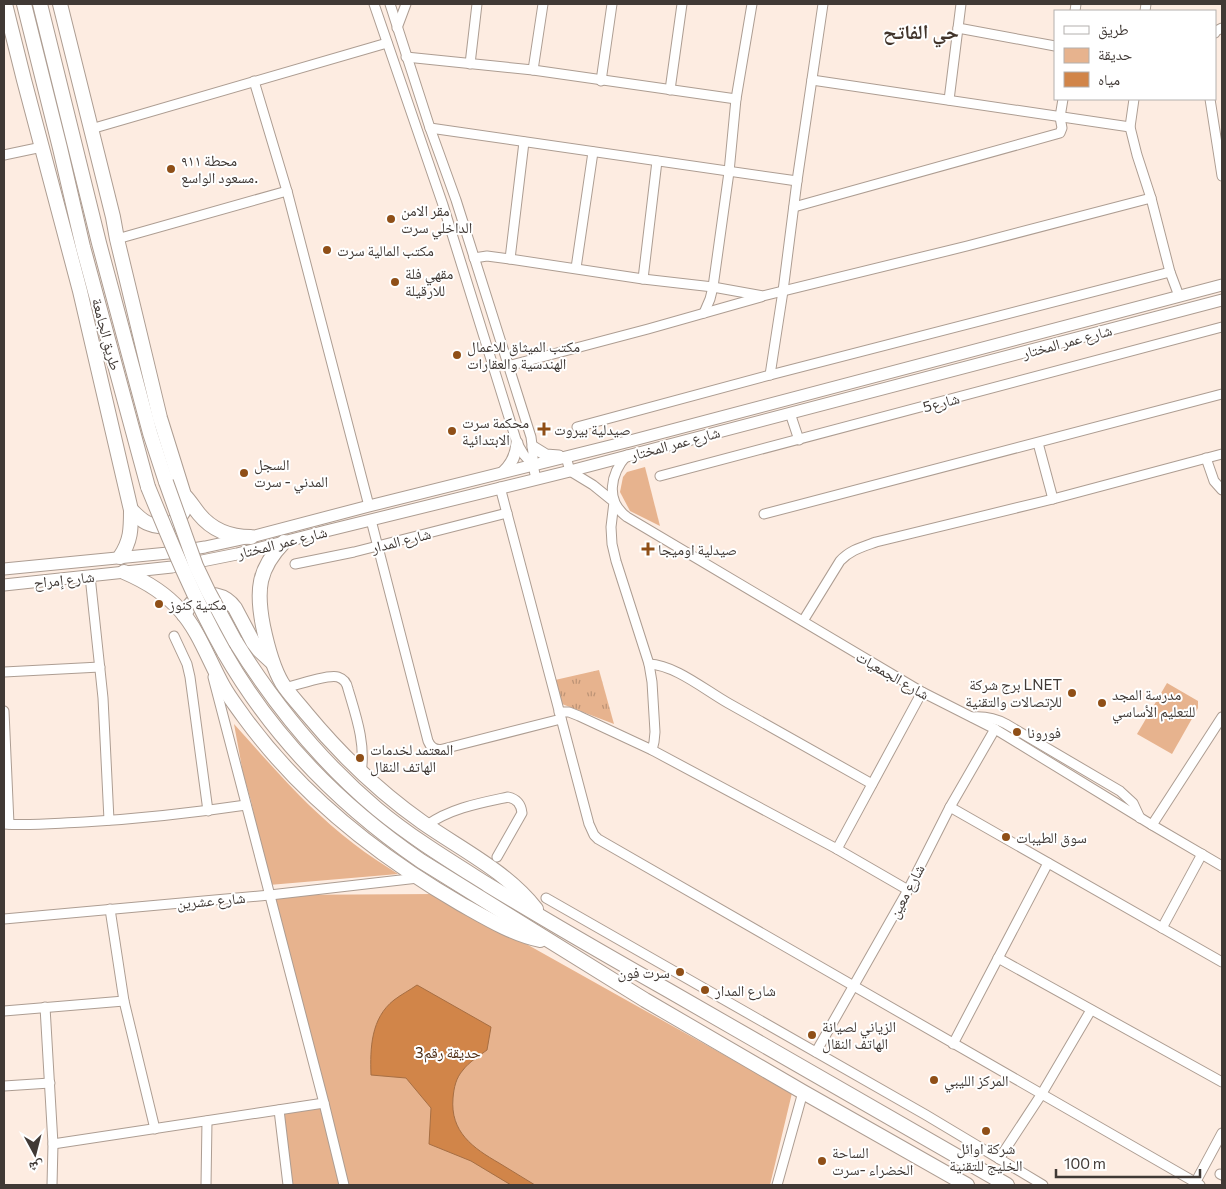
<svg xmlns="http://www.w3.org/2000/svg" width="1226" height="1189" viewBox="0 0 1226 1189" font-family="Commissioner,'Noto Naskh Arabic',sans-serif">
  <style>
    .grass { fill: url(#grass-tufts) }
    .park { fill: #e7b38e }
    .water { fill: #d18549; stroke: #a66e43 }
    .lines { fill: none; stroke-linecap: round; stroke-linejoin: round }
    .minor-casing { stroke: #ad9d92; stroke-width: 11 }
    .major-casing { stroke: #ad9d92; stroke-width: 13 }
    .highway-casing { stroke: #ad9d92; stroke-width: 16 }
    .minor { stroke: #fff; stroke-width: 9 }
    .major { stroke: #fff; stroke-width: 11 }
    .highway { stroke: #fff; stroke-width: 14 }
    .highway-bridge-casing { stroke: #ad9d92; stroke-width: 16; stroke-linecap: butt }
    .highway-bridge { stroke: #fff; stroke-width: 14 }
    .poi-dot { fill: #8f4f17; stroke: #fff; stroke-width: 2 }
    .labels { text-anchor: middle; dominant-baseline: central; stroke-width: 4; stroke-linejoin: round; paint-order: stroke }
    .poi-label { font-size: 15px; fill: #403935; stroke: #fff; text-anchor: start }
    .street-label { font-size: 15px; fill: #403935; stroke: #fff }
    .park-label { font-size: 15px; fill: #4f2f16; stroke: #fff }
    .district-label { font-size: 20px; font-weight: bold; fill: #41342b; stroke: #fff }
  </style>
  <defs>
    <pattern id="grass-tufts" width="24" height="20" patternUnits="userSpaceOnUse" patternTransform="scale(1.25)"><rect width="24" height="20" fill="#e7b38e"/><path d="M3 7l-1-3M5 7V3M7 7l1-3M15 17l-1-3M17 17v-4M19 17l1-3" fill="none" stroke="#bd9375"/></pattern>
  </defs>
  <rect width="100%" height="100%" fill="#fdece1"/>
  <!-- grass -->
  <path class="grass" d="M599,670l15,54 -52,-20 -4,-8 -3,-16z"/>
  <!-- park -->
  <g class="park">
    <path d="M645,467l15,59 -30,-15 -10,-19 3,-15 4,-5z"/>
    <path d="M1167,683l31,18v7l-26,46 -35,-20z"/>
    <path d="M234,724c38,42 75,86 120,120 14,11 29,20 44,30l-129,11 -12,-46v-10l-6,-28 -8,-28z"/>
    <path d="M437,894l355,199 -22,92h-482l-9,-75 44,-7 -53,-208z"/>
  </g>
  <!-- water -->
  <path class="water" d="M417,985l74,42 -4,23c-8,6 -18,12 -24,20 -7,8 -9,17 -10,28 -3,34 20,50 46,65 12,7 24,15 36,22h-24l-40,-24 -42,-17 2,-36 -25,-30 -35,-3c-1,-27 0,-57 23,-75 8,-6 16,-10 23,-15z"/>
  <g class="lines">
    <defs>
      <g id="minor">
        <path d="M374,4l69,201 74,238 7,12 9,10"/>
        <path d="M390,4l40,124 26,72 75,237 2,16v12l3,14"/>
        <path d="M1075,11l1,-7"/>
        <path d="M1145,11l1,-7"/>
        <path d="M397,28l9,-24"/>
        <path d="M958,28l97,18"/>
        <path d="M1215,33l1,-2 6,-3"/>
        <path d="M406,57l127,13 203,29"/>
        <path d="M470,64l7,-60"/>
        <path d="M533,70l10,-66"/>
        <path d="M812,80l318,47"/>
        <path d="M254,81l33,110 82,315"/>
        <path d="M601,81l11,-77"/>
        <path d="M670,90l12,-86"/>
        <path d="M1134,99l-4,28 7,28 14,43 19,74 9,24"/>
        <path d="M1210,99l12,77"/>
        <path d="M949,100l12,-96"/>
        <path d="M430,128l367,53"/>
        <path d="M91,129l296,-86"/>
        <path d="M4,155l38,-8"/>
        <path d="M794,207l266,-74 2,-5 -2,-11 3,-18"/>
        <path d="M117,239l170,-48"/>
        <path d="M474,258l13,-2 23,3 133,20 70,8 50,9 204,-50 184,-48"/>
        <path d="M510,259l14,-117"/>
        <path d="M576,268l17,-116"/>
        <path d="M643,279l14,-118"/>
        <path d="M704,313l6,-14 3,-12 16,-115 7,-73 16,-95"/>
        <path d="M508,366l140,-37 113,-32"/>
        <path d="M770,375l13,-84 14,-110 26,-177"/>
        <path d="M790,413l9,27"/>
        <path d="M577,427l193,-52 400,-103"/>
        <path d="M1038,443l15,56"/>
        <path d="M627,455c-17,19 -22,46 0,62l295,175 73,37 157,96 70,41"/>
        <path d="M566,457l4,14 23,14 21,17 -3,25 1,17 4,17 33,103 3,18 3,50 -1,10 -2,8"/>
        <path d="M1206,458l8,23 8,9"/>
        <path d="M660,476l562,-149"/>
        <path d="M500,487l89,337 5,11 4,4 602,346"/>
        <path d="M764,514l458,-120"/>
        <path d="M371,520l57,221c3,7 8,10 15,8l118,-30"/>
        <path d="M295,564l59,-12 153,-39"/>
        <path d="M90,576l13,122 6,122"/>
        <path d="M803,621l37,-60c10,-11 22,-14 36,-19l177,-43 169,-45"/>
        <path d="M174,636l13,28 3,13 18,134"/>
        <path d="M649,664c26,1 56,26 79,39 48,27 96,54 144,81"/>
        <path d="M4,672l96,-5"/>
        <path d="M213,677l111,426 20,82"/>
        <path d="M285,688c11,-3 44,-14 53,-11 6,2 9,6 10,12 8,27 18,55 13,84"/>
        <path d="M4,711l5,113"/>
        <path d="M559,712h10l10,4 73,34 185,99 71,41"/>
        <path d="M972,717c12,-1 23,1 34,7l114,67 13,12 7,15"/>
        <path d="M950,807l272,155"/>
        <path d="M4,824c26,2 53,-1 80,-2 54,-3 108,-9 162,-17"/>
        <path d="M427,825c24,-17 53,-22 81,-28 9,2 13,7 14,16l-25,44"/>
        <path d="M1152,825l70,-108"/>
        <path d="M837,849l85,-157"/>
        <path d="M546,898l380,217 117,70"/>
        <path d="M110,909l14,92 31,128"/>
        <path d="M4,919l266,-24 148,-17"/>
        <path d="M1162,928l40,-74"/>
        <path d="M998,958l224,124"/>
        <path d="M45,1007l8,137 -1,41"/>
        <path d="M4,1011l120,-10"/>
        <path d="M953,1044l95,-181"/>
        <path d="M816,1052l92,-162 42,-83 45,-78"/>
        <path d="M4,1086l46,-3"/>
        <path d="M279,1110l9,75"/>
        <path d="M53,1144l271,-41"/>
        <path d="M999,1159l42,-64 50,-85"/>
        <path d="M1220,1174l2,1"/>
        <path d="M206,1185l1,-64"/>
        <path d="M777,1185l26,-93"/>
        <path d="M1194,1185l28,-52"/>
      </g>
      <g id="major">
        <path d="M533,447l13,8 13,1"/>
        <path d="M503,472c9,-8 13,-17 14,-29"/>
        <path d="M4,569l164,-16 37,-6 46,-10 118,-31 261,-65 592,-156"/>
        <path d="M4,585l168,-18 65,-13 89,-23 244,-60 652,-171"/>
      </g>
      <g id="highway">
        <path d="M5,4l19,76 56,211 51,219c0,19 0,31 -11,47"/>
        <path d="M24,4l36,144 23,99 65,240"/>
        <path d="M40,4l59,239 51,190 16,49"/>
        <path d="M60,4l53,213 4,22 43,179 24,77c6,6 10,13 15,19 13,16 32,23 52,23"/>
        <path d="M131,510c6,5 11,12 19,14 13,6 31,-2 35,-17 1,-4 0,-8 -1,-12"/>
        <path d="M284,542c-26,27 -28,48 -21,84 4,19 9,40 19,57 7,11 16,20 24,30 34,41 72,78 116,109 40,28 84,49 114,87"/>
        <path d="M124,572c21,9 41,21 56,38 19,21 29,51 43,76 6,11 14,21 21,31 57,78 134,139 217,187 25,14 51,30 79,36"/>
        <path d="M184,615c3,-5 5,-10 9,-13 14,-13 33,-7 42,6l18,34 6,8 13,12"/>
        <path d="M235,641c39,63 85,120 142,168 35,29 73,52 111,76 59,36 118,70 178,104 114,66 228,131 341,196"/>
        <path d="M224,652c48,84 117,154 197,209l224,139 158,92 164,93"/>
      </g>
    </defs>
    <!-- minor casing -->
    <use href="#minor" class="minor-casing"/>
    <!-- major casing -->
    <use href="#major" class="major-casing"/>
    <!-- highway casing -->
    <use href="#highway" class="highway-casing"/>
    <!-- minor -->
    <use href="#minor" class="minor"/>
    <!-- major -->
    <use href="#major" class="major"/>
    <!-- highway -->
    <use href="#highway" class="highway"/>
    <defs>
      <g id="highway-bridge">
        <path d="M166,482l30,84 12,25 27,50"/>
        <path d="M148,487c23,56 46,112 76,165"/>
      </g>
    </defs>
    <!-- highway-bridge casing -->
    <use href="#highway-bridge" class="highway-bridge-casing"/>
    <!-- highway-bridge -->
    <use href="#highway-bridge" class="highway-bridge"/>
  </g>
  <!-- markers -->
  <g class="poi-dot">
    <circle cx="171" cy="169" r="5"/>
    <circle cx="391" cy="219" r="5"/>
    <circle cx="327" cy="250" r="5"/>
    <circle cx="395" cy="282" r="5"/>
    <circle cx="457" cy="355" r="5"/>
    <path d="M541.5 421.5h5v5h5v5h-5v5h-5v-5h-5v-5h5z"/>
    <circle cx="452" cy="431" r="5"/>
    <circle cx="244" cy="473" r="5"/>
    <path d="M645.5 541.5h5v5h5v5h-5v5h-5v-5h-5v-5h5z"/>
    <circle cx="159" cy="604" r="5"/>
    <circle cx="1072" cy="693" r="5"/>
    <circle cx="1102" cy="703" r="5"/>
    <circle cx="1017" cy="732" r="5"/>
    <circle cx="360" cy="758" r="5"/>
    <circle cx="1006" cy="837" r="5"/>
    <circle cx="680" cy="972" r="5"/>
    <circle cx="705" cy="990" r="5"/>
    <circle cx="812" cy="1035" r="5"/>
    <circle cx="934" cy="1080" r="5"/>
    <circle cx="986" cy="1131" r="5"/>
    <circle cx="822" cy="1161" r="5"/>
  </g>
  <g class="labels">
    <!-- poi labels -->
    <g class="poi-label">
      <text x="181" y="160">محطة ٩١١<tspan x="181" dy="17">مسعود الواسع.</tspan></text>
      <text x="401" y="210">مقر الامن<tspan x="401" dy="17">الداخلي سرت</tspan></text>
      <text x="337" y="250">مكتب المالية سرت</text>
      <text x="405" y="273">مقهي فلة<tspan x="405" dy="17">للارقيلة</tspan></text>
      <text x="467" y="346">مكتب الميثاق للاعمال<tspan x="467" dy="17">الهندسية والعقارات</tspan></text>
      <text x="462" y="422">محكمة سرت<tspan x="462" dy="17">الابتدائية</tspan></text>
      <text x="554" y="429">صيدلية بيروت</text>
      <text x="254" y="464">السجل<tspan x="254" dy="17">المدني - سرت</tspan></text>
      <text x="658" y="549">صيدلية اوميجا</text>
      <text x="169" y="604">مكتية كنوز</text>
      <text x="1062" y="684" text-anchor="end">برج شركة LNET<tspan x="1062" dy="17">للإتصالات والتقنية</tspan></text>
      <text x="1112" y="694">مدرسة المجد<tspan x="1112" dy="17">للتعليم الأساسي</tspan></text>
      <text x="1027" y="732">فورونا</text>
      <text x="370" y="749">المعتمد لخدمات<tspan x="370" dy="17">الهاتف النقال</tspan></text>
      <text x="1016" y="837">سوق الطيبات</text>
      <text x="670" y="972" text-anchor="end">سرت فون</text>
      <text x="715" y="990">شارع المدار</text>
      <text x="822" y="1026">الزياني لصيانة<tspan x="822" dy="17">الهاتف النقال</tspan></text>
      <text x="944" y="1080">المركز الليبي</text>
      <text x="986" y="1148" text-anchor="middle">شركة اوائل<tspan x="986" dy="17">الخليج للتقنية</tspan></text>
      <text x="832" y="1152">الساحة<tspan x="832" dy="17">الخضراء -سرت</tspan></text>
    </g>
    <!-- street labels -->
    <g class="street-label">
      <text transform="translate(107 334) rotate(75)">طريق الجامعة</text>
      <text transform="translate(1067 341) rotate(-15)">شارع عمر المختار</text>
      <text transform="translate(941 402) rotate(-15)">شارع5</text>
      <text transform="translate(675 443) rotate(-15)">شارع عمر المختار</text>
      <text transform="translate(401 540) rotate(-14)">شارع المدار</text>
      <text transform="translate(282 542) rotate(-14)">شارع عمر المختار</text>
      <text transform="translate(64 579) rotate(-6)">شارع إمراح</text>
      <text transform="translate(893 675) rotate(30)">شارع الجمعيات</text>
      <text transform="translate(906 891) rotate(-62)">شارع معين</text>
      <text transform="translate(211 900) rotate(-5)">شارع عشرين</text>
    </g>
    <!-- park labels -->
    <g class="park-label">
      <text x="448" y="1052">حديقة رقم3</text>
    </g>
    <!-- district labels -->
    <g class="district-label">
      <text x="921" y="31">حي الفاتح</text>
    </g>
  </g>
  <!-- border -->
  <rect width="1226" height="1189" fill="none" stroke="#403935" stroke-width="10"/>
  <!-- legend -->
  <rect x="1054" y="10" width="162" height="90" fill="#ffffff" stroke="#b3b0ae"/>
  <rect x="1064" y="26" width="25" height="8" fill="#ffffff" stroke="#b3b0ae"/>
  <text x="1098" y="35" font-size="15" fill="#403935">طريق</text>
  <rect x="1064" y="48" width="25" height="15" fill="#e7b38e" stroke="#b3b0ae"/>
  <text x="1098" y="60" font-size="15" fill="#403935">حديقة</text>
  <rect x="1064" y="72" width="25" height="15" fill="#d18549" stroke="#b3b0ae"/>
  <text x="1098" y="85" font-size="15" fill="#403935">مياه</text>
  <!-- north arrow -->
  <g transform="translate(35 1154) rotate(173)" stroke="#ffffff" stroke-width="4" paint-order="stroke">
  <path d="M0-4L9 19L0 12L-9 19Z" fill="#403935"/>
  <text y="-8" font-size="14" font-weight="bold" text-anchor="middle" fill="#403935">ش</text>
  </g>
  <!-- scale -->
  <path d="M1056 1169v8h144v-8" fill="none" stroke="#403935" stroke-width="2.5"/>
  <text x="1064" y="1169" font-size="15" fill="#403935" stroke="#ffffff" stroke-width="4" paint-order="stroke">100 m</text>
</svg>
